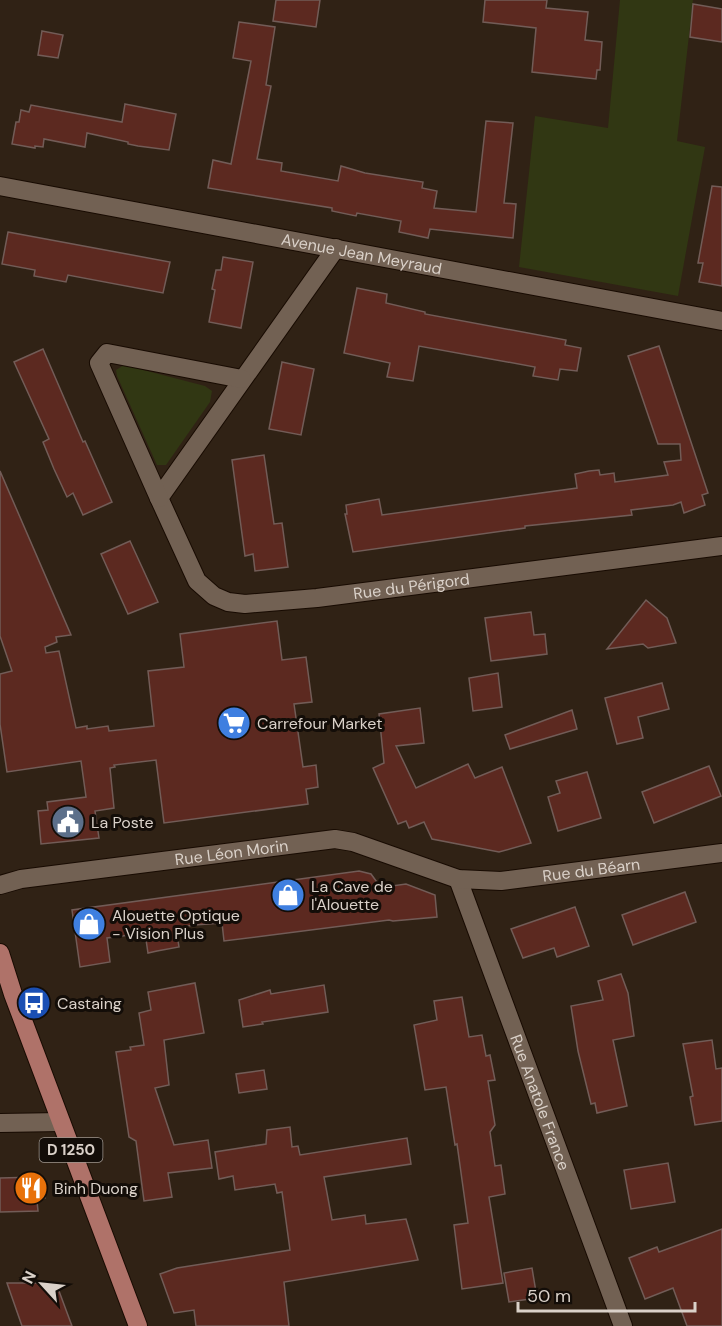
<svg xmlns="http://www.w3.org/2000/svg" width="722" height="1326" viewBox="0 0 722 1326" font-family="'DM Sans',sans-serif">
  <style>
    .green { fill: #313713 }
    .building { fill: #5c2920; stroke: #725c57; stroke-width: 1.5 }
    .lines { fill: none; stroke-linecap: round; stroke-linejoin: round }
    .minor-casing { stroke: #180b02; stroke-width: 20 }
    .major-casing { stroke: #180b02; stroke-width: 20 }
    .minor { stroke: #726153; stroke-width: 18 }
    .major { stroke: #af7269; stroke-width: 18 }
    .labels { text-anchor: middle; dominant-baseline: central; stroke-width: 6; stroke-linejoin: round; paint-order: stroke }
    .shield { fill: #130d08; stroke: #9e968f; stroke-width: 1.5 }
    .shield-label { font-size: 15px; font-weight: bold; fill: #dad1c9 }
    .street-label { font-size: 16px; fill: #dad1c9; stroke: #130d08 }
    .poi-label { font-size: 16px; fill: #dad1c9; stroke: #130d08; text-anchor: start }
  </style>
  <rect width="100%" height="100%" fill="#302215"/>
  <!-- green -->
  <g class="green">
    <path d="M620,0h73l-16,141 28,6 -27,149 -159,-29 16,-151 73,12z"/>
    <path d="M124,365l81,21 7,5 -2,11 -44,63h-9l-40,-89 -1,-6z"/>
  </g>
  <!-- building -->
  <g class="building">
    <path d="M276,0h44l-4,27 -43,-6z"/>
    <path d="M485,0h62l-1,8 42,4 -3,28 17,2 -2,28h-3l-1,9 -64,-7 4,-44 -53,-6z"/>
    <path d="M693,4l29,5v33l-32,-5z"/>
    <path d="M239,22l36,5 -9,58 5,1 -14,73 25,4 -1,8 57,10 3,-15 24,7 58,9 -1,6 15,3 -3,17 42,4 10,-91 27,2 -9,80 12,1 -3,34 -83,-9 -2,9 -29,-6 2,-11 -44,-8 -1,3 -24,-5v-3l-124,-20 5,-28 18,4 20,-103 -18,-3z"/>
    <path d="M42,31l21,4 -5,23 -20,-3z"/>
    <path d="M125,104l51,10 -7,36 -31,-4 -10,-2v-2l-41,-9 -2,14 -41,-8 -1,8 -8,-1v2l-23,-4 4,-22h3l2,-12 8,2 2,-7 91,17z"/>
    <path d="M712,186l10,1v99l-23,-4 4,-19h-5z"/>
    <path d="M8,232l162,30 -7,31 -95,-18 -2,7 -32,-6 1,-6 -33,-6z"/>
    <path d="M223,257l30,5 -12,66 -32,-6 6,-32 -3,-1 4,-19h5z"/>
    <path d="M357,288l30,6 -1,9 39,9v2l141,26 -1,5 16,3 -4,23 -17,-2 -2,11 -25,-4 2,-9 -116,-21 -6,35 -26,-4 3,-14 -46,-10z"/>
    <path d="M659,346l49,147 -6,2 3,10 -21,8 -3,-11 -8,3 -42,5 1,5 -107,11v2l-172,24 -8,-38h2l-1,-9 33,-6 3,16 195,-27 -2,-14 14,-3 10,-1 1,5 14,-2 1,9 53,-7 -4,-13 17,-2 -1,-16h-22l-30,-88z"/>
    <path d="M43,349l40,93 2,-1 27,61 -29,13 -10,-22 -6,4 -13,-28 -11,-27 6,-3 -35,-77z"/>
    <path d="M282,362l32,7 -13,66 -32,-6z"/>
    <path d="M264,455l10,69 8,-1 6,44 -33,4 -2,-17 -8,2 -13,-96z"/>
    <path d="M0,471l71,164 -15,2 1,5 -12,5 1,6 13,-2 17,77 11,-2v3l21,-3 1,5 45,-5 -6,-55 36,-4 -4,-33 97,-13 5,39 24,-3 6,45 -18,2 9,63 13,-2 2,22 -12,2 2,15 -144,19 -8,-63 -42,5 1,2 -5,1 4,40 -19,3 4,27 -58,6 -3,-33 10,-1 -1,-8 39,-5 -5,-36 -74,11 -7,-48v-50l12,-3 -12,-35z"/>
    <path d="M130,541l28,61 -30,12 -27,-60z"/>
    <path d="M646,600l21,18 9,25 -28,5 -5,-4 -36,5z"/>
    <path d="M531,612l3,23 11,-1 2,20 -56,7 -6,-43z"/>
    <path d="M498,673l4,34 -29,4 -4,-33z"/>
    <path d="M662,683l7,26 -31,8 5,21 -26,6 -12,-46z"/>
    <path d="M420,708l4,35 -28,3 20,42 52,-24 7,14 27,-11 29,76 -32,9 -67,-13 -8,-17 -15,6 -3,-7 -8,3 -25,-56 11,-5 -5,-49z"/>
    <path d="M572,710l5,19 -67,20 -5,-14z"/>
    <path d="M709,766l12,30 -67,27 -12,-31z"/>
    <path d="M587,772l14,46 -43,13 -10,-34 12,-4 -4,-12z"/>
    <path d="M359,871l12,3 8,11 5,-1 1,3 21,-3 29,11 2,22 -44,4 -4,-1 -165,21 -2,-18 -28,2 -18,3 3,19 -22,4 -9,2 -3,-20 -38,5 3,24 -30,5 -8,-57z"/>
    <path d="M685,892l11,30 -63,23 -11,-30z"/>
    <path d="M575,907l14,39 -32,11 -3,-9 -31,10 -12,-29z"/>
    <path d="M621,974l7,19 6,43 -21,4 14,66 -30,7 -2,-10 -4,1 -13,-53 -7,-45 32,-6 -5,-19z"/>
    <path d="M195,983l9,50 -40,7 5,45 -14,3 19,57 34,-5 4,28 -44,5 4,24 -28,4 -8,-60 -7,-4 -13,-85 15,-2 -1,-3 14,-2 -5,-32 12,-3 -3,-18z"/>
    <path d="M324,985l4,27 -66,10 1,2 -20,3 -4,-27 31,-10 1,4z"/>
    <path d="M462,997l7,40 13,-2 4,21 4,-1 5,25 -7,1 7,44 -5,7 5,34 6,-1 4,29 -16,3 14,86 -41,6 -8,-64 14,-2 -11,-79 -2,1 -9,-58 -21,3 -11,-65 23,-5 -3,-19z"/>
    <path d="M712,1040l4,29 6,-1v53l-27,4 -5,-28 3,-1 -10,-52z"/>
    <path d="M264,1070l3,19 -28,4 -3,-19z"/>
    <path d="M290,1127l2,20 6,-1 2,9 107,-17 4,26 -87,13 8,43 33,-5 1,9 40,-5 12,41 -134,22 5,44h-93l-2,-16 -20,3 -14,-39 17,-6 113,-18 -8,-58 -5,1 -2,-9 -40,6 -2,-14 -14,3 -4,-27 51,-8 1,-14z"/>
    <path d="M668,1163l7,39 -44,7 -7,-39z"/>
    <path d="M37,1177v3l8,2v16l-8,3 1,10 -38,1v-34z"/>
    <path d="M722,1229v97h-35l-14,-38 -28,11 -16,-41 28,-11 2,5z"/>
    <path d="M532,1268l5,30 -28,4 -5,-29z"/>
    <path d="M7,1283h49l16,43h-50z"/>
  </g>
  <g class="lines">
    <defs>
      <g id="minor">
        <path id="s1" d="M0,186l722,135"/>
        <path id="s2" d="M336,248l-177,250 38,83 17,15 14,6 17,2 72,-6 405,-52"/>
        <path d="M159,498l-60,-135 8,-10 135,26"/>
        <path id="s3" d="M458,879l165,447"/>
        <path id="s4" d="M0,885l21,-6 314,-40 18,3 105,37 43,2 221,-28"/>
        <path d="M0,1123l61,-1"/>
      </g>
      <path id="major" d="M0,953l13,41 125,332"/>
    </defs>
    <!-- minor casing -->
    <use href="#minor" class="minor-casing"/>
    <!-- major casing -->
    <use href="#major" class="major-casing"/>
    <!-- minor -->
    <use href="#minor" class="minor"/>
    <!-- major -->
    <use href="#major" class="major"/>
  </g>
  <!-- icons -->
  <defs>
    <symbol id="supermarket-disc" viewBox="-11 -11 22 22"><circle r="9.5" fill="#3f7fe0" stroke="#130d08"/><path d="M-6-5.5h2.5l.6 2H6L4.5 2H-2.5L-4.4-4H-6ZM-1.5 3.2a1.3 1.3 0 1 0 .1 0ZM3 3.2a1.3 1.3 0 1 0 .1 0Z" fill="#fff"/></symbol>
    <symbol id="civic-disc" viewBox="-11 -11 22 22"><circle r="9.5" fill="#5c6f8a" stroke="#130d08"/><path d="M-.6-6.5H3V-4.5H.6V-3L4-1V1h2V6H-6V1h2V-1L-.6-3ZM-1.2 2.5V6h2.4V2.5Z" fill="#fff"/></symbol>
    <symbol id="shop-disc" viewBox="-11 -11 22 22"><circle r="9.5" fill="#3f7fe0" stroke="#130d08"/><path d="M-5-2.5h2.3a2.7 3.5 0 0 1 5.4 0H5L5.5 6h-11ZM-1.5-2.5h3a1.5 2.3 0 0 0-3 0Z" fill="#fff"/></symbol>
    <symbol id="bus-disc" viewBox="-11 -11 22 22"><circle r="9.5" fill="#1a4fb4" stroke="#130d08"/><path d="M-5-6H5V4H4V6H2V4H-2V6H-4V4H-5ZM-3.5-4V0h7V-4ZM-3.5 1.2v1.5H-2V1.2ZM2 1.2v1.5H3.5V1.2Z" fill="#fff"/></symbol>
    <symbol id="restaurant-disc" viewBox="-11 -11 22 22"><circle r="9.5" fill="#e8710a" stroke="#130d08"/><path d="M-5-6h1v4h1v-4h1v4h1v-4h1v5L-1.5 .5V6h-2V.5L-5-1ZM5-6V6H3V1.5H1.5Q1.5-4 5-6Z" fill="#fff"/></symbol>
  </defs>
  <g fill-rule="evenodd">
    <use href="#supermarket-disc" x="215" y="704" width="38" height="38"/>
    <use href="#civic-disc" x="49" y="803" width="38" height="38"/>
    <use href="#shop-disc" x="269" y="876" width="38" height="38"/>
    <use href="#shop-disc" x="70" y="905" width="38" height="38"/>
    <use href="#bus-disc" x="15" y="984" width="38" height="38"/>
    <use href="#restaurant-disc" x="12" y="1169" width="38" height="38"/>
  </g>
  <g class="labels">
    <!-- shield labels -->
    <rect class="shield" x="39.5" y="1138" width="63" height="24" rx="4.5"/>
    <g class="shield-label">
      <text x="71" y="1150">D 1250</text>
    </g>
    <!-- street labels -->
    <g class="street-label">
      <text stroke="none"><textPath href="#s1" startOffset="368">Avenue Jean Meyraud</textPath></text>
      <text stroke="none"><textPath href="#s2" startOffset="620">Rue du Périgord</textPath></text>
      <text stroke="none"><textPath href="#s4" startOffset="234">Rue Léon Morin</textPath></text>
      <text stroke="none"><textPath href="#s4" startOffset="602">Rue du Béarn</textPath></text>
      <text stroke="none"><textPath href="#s3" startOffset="238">Rue Anatole France</textPath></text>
    </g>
    <!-- poi labels -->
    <g class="poi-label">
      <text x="257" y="723">Carrefour Market</text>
      <text x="91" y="822">La Poste</text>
      <text x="311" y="886">La Cave de<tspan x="311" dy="18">l'Alouette</tspan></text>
      <text x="112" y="915">Alouette Optique<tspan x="112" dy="18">- Vision Plus</tspan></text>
      <text x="57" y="1003">Castaing</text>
      <text x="54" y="1188">Binh Duong</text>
    </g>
  </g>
  <!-- north arrow -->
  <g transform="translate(42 1284) rotate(297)" stroke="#130d08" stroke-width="4.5" paint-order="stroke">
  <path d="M0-4.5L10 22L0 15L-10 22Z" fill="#dad1c9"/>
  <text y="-9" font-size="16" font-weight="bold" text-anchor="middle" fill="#dad1c9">N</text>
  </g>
  <!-- scale -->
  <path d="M518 1302v9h177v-9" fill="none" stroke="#dad1c9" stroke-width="3"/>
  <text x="527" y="1302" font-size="18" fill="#dad1c9" stroke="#130d08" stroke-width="4.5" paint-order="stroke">50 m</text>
</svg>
